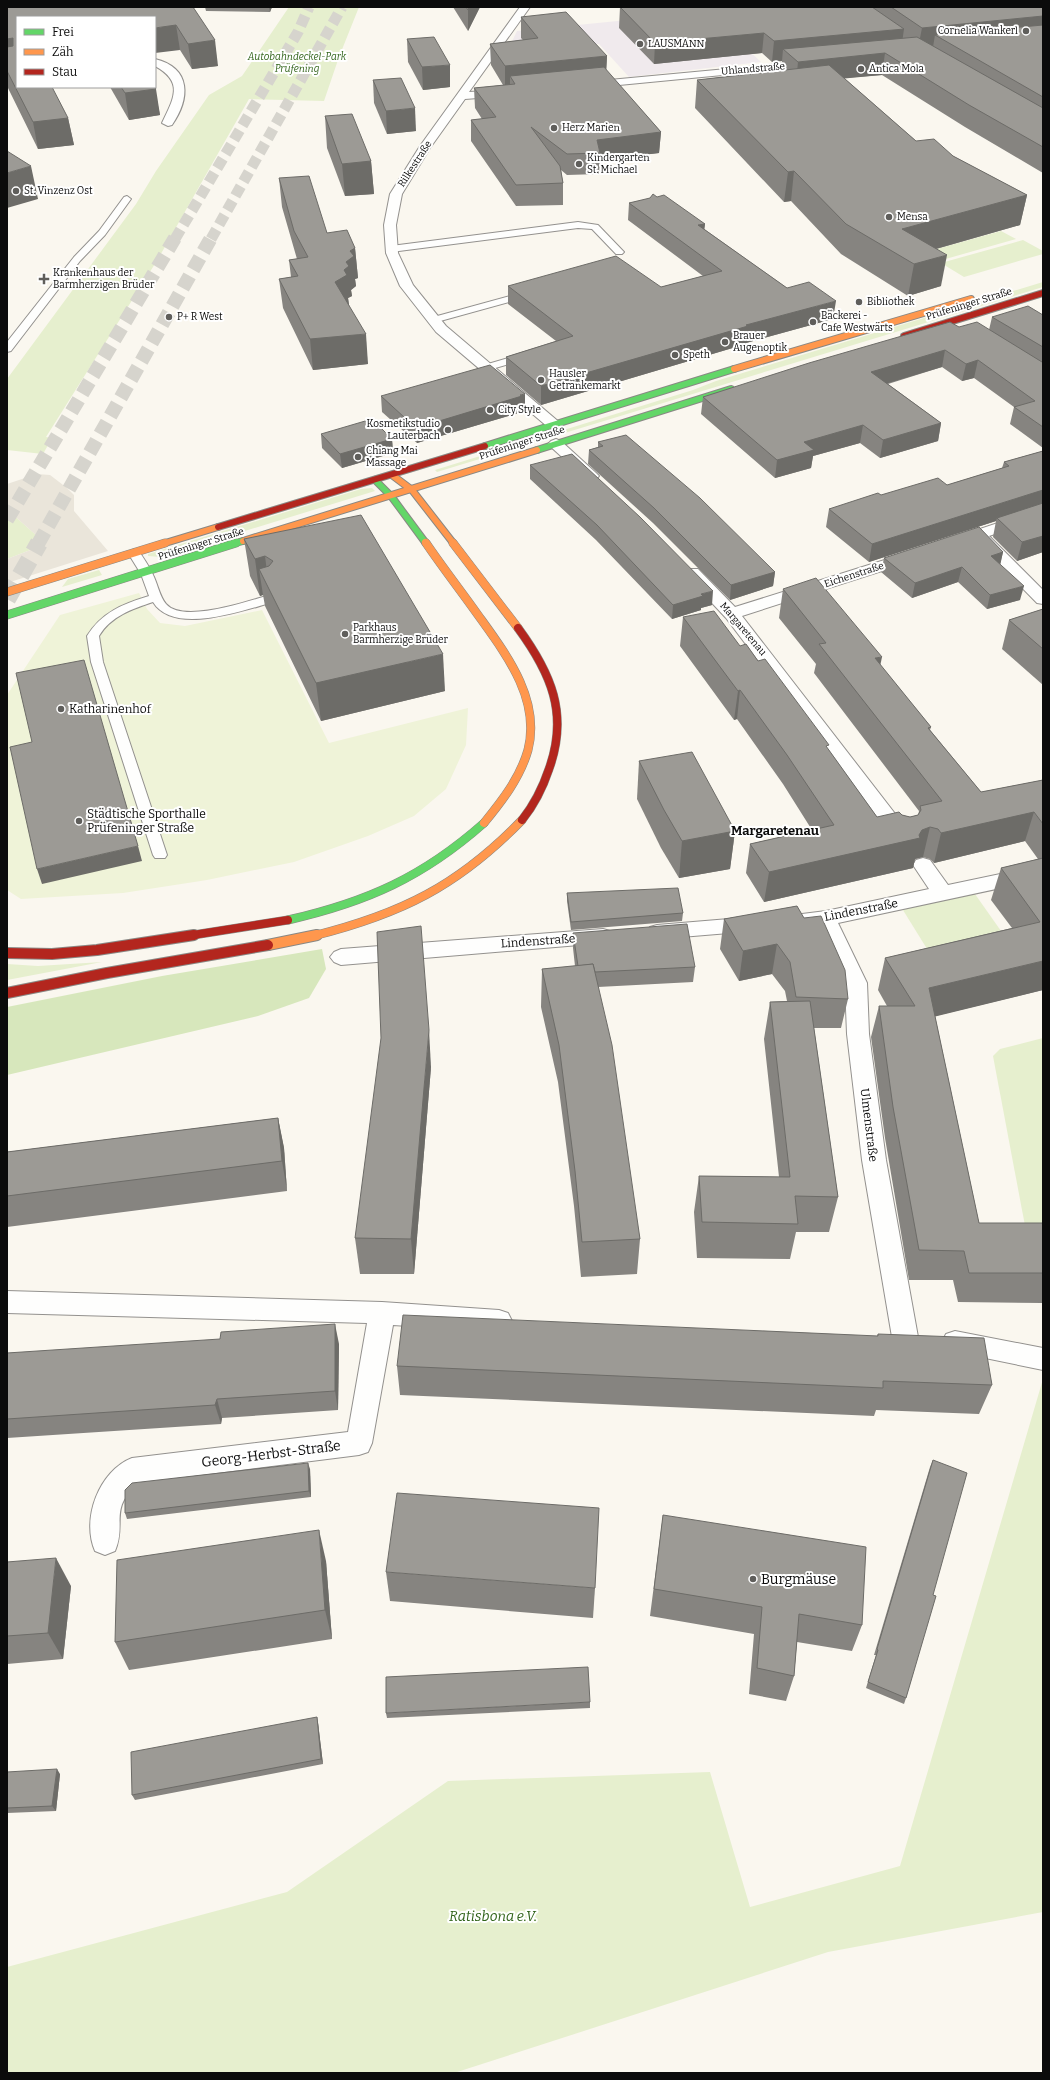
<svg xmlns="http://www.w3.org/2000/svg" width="1050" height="2080" viewBox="0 0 1050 2080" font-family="Bitter,serif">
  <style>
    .industrial { fill: #f0eaed }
    .green { fill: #e6efce }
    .forest { fill: #d7e7bc }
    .pitch { fill: #eff3d8 }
    .plaza { fill: #eae5da }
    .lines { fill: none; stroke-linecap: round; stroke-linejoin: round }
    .highway-tunnel-far2 { stroke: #d6d4cd; stroke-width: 11; stroke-dasharray: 11 5.5; stroke-linecap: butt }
    .highway-tunnel-far1 { stroke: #d6d4cd; stroke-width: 14; stroke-dasharray: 14 7; stroke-linecap: butt }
    .highway-tunnel { stroke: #d6d4cd; stroke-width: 18; stroke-dasharray: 18 9; stroke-linecap: butt }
    .lane-casing { stroke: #93918e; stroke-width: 2 }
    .street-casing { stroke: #93918e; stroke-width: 2 }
    .fast-far1-casing { stroke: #898884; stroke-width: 8 }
    .fast-casing { stroke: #898884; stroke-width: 9 }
    .slow-far2-casing { stroke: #898884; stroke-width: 8 }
    .slow-far1-casing { stroke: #898884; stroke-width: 9 }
    .slow-casing { stroke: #898884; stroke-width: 12 }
    .jam-far2-casing { stroke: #898884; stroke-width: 8 }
    .jam-far1-casing { stroke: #898884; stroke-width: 9 }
    .jam-casing { stroke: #898884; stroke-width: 12 }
    .lane { fill: #fefefd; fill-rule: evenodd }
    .street { fill: #fefefd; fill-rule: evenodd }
    .fast-far1 { stroke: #63d668; stroke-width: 6 }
    .fast { stroke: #63d668; stroke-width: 8 }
    .slow-far2 { stroke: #ff974d; stroke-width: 6 }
    .slow-far1 { stroke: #ff974d; stroke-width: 8 }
    .slow { stroke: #ff974d; stroke-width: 10 }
    .jam-far2 { stroke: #b3261e; stroke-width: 6 }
    .jam-far1 { stroke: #b3261e; stroke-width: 8 }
    .jam { stroke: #b3261e; stroke-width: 10 }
    .wall { fill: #868480 }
    .shaded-wall { fill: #6d6c68 }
    .building { fill: #9c9a95; stroke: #6d6c68 }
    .poi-dot { fill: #5f5e5b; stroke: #fff; stroke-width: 1.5 }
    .labels { text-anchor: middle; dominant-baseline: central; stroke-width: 4; stroke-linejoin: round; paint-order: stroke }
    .far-poi-label { font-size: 10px; fill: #0b0b0b; stroke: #fff; text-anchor: start }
    .far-park-label { font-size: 10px; font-style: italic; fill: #32641b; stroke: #fff }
    .far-street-label { font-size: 10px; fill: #0b0b0b; stroke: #fff }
    .poi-label { font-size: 12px; fill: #0b0b0b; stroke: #fff; text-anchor: start }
    .street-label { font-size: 12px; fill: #0b0b0b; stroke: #fff }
    .neighbourhood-label { font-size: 13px; font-weight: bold; fill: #0b0b0b; stroke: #fff }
    .near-street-label { font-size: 14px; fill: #0b0b0b; stroke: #fff }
    .near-poi-label { font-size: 14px; fill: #0b0b0b; stroke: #fff; text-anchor: start }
    .near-park-label { font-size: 14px; font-style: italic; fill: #32641b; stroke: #fff }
  </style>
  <rect width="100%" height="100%" fill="#faf7ef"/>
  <!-- industrial -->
  <path class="industrial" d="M708,12l53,50 -132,15 -30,-33 -93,10 11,-23z"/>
  <!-- green -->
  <g class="green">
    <path d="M289,7h70l-20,50 -15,44 -75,-2 -91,160 -112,178 6,1 -9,16 -36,-4v-71l129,-175 20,-33 53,-76 33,-19z"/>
    <path d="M1001,231l15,8 -81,23 -38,-2z"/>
    <path d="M1023,240l20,11v3l-79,23 -23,-14z"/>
    <path d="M1043,282v5l-606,185 -2,-2 258,-80 23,-9z"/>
    <path d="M372,488l3,3 -215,66 -12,-1v-2l213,-65z"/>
    <path d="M7,511h2l37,33 -39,15z"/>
    <path d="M99,570l3,5 -40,12 6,-8z"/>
    <path d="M970,887l43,61 -76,17 -39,-63z"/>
    <path d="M102,962l-95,18v-16l31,2z"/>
    <path d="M1043,1038v210l-14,-1 -36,-191 7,-7z"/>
    <path d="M1043,1379v533l-215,40 -374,121h-447v-106l280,-75 161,-111 262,-9 40,135 150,-41z"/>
  </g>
  <!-- forest -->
  <path class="forest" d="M322,949l4,20 -17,29 -51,18 -251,59v-68l155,-31z"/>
  <!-- pitch -->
  <path class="pitch" d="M139,593l8,16 13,14 25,3 77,-16 67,133 139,-35 -2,37 -20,44 -32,27 -46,20 -74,26 -87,18 -84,13 -102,6 -14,-9v-195l53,-80z"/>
  <!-- plaza -->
  <path class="plaza" d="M37,474l13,1 17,13 7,7v16l34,40 -101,32v-24l39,-15 -37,-33h-2v-27z"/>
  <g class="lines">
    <!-- highway-tunnel-far2 -->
    <g class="highway-tunnel-far2">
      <path d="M175,239l123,-207 11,-25"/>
      <path d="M211,239l131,-232"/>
    </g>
    <!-- highway-tunnel-far1 -->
    <g class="highway-tunnel-far1">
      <path d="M7,520l168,-282"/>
      <path d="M38,544l173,-306"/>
    </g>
    <!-- highway-tunnel -->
    <path class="highway-tunnel" d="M7,599l32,-56"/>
    <defs>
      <g id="lane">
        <path d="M127,196l4,3 -26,36 -25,26 -69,90 -4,1v-10l67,-85 25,-26 25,-34z"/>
        <path d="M578,222l20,3 26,27 -2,2h-6l-24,-25 -14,-1 -187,24 -5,-3 5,-3z"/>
        <path d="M528,291l3,1v4l-98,27 -5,-3 2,-2z"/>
        <path d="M526,353l4,1 1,2 -1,2 -45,13 -5,-3 1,-2z"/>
        <path d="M134,549l4,1c6,9 12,17 16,27 4,9 6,20 12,27 17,20 82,-3 104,-9l6,4 -2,3c-31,8 -100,34 -121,0 -21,7 -42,14 -54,34l4,26 64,193 -2,3h-10l-2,-3 -62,-193 -4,-26c15,-24 36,-32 62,-40l-8,-22 -13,-21z"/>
      </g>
      <g id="street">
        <path d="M520,7h10l-61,85 35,-2 5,3 -5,3 -39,3 -35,49 -28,46 -6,31 2,28 15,32 33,41 113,96 2,3 -2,3h-10l-113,-96 -36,-46 -14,-33 -2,-28 6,-31 30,-48z"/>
        <path d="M155,59c37,9 35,40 17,66l-4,1 -6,-3c12,-25 22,-41 -7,-57z"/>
        <path d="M811,61l4,1 1,2 -1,2 -227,22 -5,-3 5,-3z"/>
        <path d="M556,439l5,2 35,32 3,3 -3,3h-10l-35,-32 -3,-3 3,-3z"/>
        <path d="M1043,508v10l-54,18 54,54v14l-6,-1 -61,-62 -20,6 -6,-2 -2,-3 2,-3z"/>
        <path d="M910,552l6,2 2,3 -2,3 -174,56 168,217 3,5 -3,5 -7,2 -7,-2 -170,-225 -42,-45 2,-4h12l37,38z"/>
        <path d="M923,858l7,2 18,25 95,-20v14l-205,44 29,60 2,51 17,126 32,177 -4,8 -9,3 -9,-3 -4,-8 -30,-177 -15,-126 -2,-51 -26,-57 -26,2 -7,-2 -3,-5 3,-5 40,-5 103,-22 -16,-24 3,-5z"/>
        <path d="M753,917l7,2 3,5 -3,5 -7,2 -96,8 -7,-2 -3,-5 3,-5 7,-2z"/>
        <path d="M603,929l7,2 3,5 -3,5 -7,2 -262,22 -7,-3 -4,-5 4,-5 7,-3z"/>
        <path d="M7,1291l375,11 117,8 9,3 4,8 -4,8 -9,3 -106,-7 -21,118 -4,9 -9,3 -221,28c-30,27 -11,40 -23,68l-10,4 -10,-4c-14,-32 4,-80 37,-93l216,-26 19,-109 -360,-10z"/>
        <path d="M955,1331l88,17v22l-97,-20 -4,-8 4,-8z"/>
      </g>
      <g id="fast-far1">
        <path d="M485,446l249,-77"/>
        <path d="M537,450l194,-61"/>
        <path d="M375,480l16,16 34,46"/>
        <path d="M232,544l11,-3"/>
      </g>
      <g id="fast">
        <path d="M7,615l229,-72"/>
        <path d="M288,920c79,-18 135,-43 196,-97"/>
      </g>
      <g id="slow-far2">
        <path d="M734,369l237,-70"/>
        <path d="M392,475l20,15 42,54"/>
        <path d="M243,541l294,-91"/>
        <path d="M425,542l2,2"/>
        <path d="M162,544l56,-17"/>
      </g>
      <g id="slow-far1">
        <path d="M426,543c17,25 35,48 52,72 28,39 63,84 50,135 -8,28 -26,51 -44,73"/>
        <path d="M453,543l65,85"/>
        <path d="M7,592l158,-49"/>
        <path d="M313,936c88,-22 145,-50 209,-116"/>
      </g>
      <path id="slow" d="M268,945l49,-10"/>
      <g id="jam-far2">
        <path d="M904,336l139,-43"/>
        <path d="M218,527l267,-81"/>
      </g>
      <g id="jam-far1">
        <path d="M518,628c33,45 51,86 31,141 -6,18 -15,36 -27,51"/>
        <path d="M187,936l101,-16"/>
      </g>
      <g id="jam">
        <path d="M7,953l45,1 45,-4 97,-15"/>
        <path d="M7,993l100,-20 161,-28"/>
      </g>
    </defs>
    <!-- lane casing -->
    <use href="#lane" class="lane-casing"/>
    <!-- street casing -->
    <use href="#street" class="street-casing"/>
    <!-- fast-far1 casing -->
    <use href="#fast-far1" class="fast-far1-casing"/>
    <!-- fast casing -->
    <use href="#fast" class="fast-casing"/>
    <!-- slow-far2 casing -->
    <use href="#slow-far2" class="slow-far2-casing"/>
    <!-- slow-far1 casing -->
    <use href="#slow-far1" class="slow-far1-casing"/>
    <!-- slow casing -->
    <use href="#slow" class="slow-casing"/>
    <!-- jam-far2 casing -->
    <use href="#jam-far2" class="jam-far2-casing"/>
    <!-- jam-far1 casing -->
    <use href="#jam-far1" class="jam-far1-casing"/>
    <!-- jam casing -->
    <use href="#jam" class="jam-casing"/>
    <!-- lane -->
    <use href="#lane" class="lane"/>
    <!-- street -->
    <use href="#street" class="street"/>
    <!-- fast-far1 -->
    <use href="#fast-far1" class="fast-far1"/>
    <!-- fast -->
    <use href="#fast" class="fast"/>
    <!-- slow-far2 -->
    <use href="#slow-far2" class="slow-far2"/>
    <!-- slow-far1 -->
    <use href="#slow-far1" class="slow-far1"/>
    <!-- slow -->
    <use href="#slow" class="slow"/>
    <!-- jam-far2 -->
    <use href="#jam-far2" class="jam-far2"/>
    <!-- jam-far1 -->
    <use href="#jam-far1" class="jam-far1"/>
    <!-- jam -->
    <use href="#jam" class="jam"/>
  </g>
  <!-- wall -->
  <g class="wall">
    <path d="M7,7h186l25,59 -26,3 -12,-19 -25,-33 -138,70 51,31 6,27 -36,4 -31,-63z"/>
    <path d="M205,7h67l-2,5 -64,-1z"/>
    <path d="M453,7h27l-12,24z"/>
    <path d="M620,7h423v166l-78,-46 -83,-52 -38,3 72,63 37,15 74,39 -7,30 -84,24 5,37 -33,10 -67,-42 -50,-53 -7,1 -89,-94 2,-28 84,-10 1,-9 -10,1 -10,-9 -108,11 -35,-36z"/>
    <path d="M521,17l86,39 -1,14 55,62 -2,21 -59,7 -1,14 -32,1 -6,-5 2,13v22l-47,1 -45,-65v-21l11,-1 -7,-11 -1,-20 29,-3 -12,-20 -1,-21 33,-4 -2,-2z"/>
    <path d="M407,39l43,48 -27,3 -15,-28z"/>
    <path d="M373,80l43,51 -29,3 -13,-31z"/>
    <path d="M110,87h44l6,28 -31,5z"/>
    <path d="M325,116l46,45 3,33 -29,2 -18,-48z"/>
    <path d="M279,178l48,55 28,15 3,30 -3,1 1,7 -5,4 1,6 -4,2 1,7 19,59 -55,6 -30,-62 -4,-29 12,-2 -2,-17 8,-1 -15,-52z"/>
    <path d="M657,197l48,27 -1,5 83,59 46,31 -87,24v1l-205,61 -35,-30v-18l50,-16 -48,-37v-18l153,1 42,-11 -75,-56 1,-17z"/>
    <path d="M1043,315v133l-33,-24 4,-17 -40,-29 -12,3 -20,-14 -54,17 53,39 -3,18 -58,17 -20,-15 -47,13 -2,12 -36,10 -74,-64 2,-17 256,-70 30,3 3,-13z"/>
    <path d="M381,396l144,13 -3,1v2l-105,31 -35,-31z"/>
    <path d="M321,434l71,5 1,14 -51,15 -20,-20z"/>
    <path d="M598,442l177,130 -2,14 -43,14 -77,-77 -65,-59 1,-14 9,-3z"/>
    <path d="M1043,451v101l-26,9 -24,-24 3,-16 -127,41 -43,-35 3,-18 52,-14 66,-10 55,-17 2,-6z"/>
    <path d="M530,465l182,140 -11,3v2l-29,9 -76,-79 -66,-61z"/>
    <path d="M244,539l201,152 -124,30 -56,-115 -2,-11 -3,1 -10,-20z"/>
    <path d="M1003,552l-3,12 20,36 -33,9 -29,-27 -46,16 -31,-26 3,-14z"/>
    <path d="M783,589l97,76 51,62 -1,3 51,62 62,-12v210l-108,26 44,207h64v78l-1,2 -84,-1 -5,-22h-44l-24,-142 -14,-101 8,-31h8l-9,-16 7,-32 127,-30 -21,-28 10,-32 37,-9 -13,-18 -91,22 -4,-4 -7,-2 -8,2 -2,9 -149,34 -18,-29 4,-29 62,-14 -29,-46 -46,-65 -3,1 -54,-74 3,-29 57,29 18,15 70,88 49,68 25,-2 8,2 8,-2 1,-4 -105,-138 2,-9 -37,-46z"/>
    <path d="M1043,609v76l-41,-36 7,-29z"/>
    <path d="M639,761l96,70 -5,38 -51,9 -18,-30 -24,-49z"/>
    <path d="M567,893l116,20 -1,8 -111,9 -4,-29z"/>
    <path d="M797,906l51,93 -7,29h-27l24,169 -9,35h-33l-6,27 -93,-1 -3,-46 5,-36 80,1 -15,-138 6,-37 17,-1 -2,-10 -13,-17 -33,7 -19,-32 4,-30z"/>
    <path d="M573,933l122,34 -2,15 -95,5 42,252 -3,35 -56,3 -7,-71 -16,-124 -17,-75 1,-38 33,-3 -2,-18z"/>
    <path d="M431,1067l-17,207h-54l-5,-36z"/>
    <path d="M278,1118l6,30 3,43 -280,36v-75z"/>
    <path d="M878,1334l114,51 -13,29 -103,-4 -2,6 -474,-21 -3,-29 480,-30z"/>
    <path d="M339,1344l-1,66 -116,8 -1,6 -214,14v-85z"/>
    <path d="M933,1460v135l-27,103 -2,6 -38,-16 10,-33h-2l56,-188z"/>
    <path d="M310,1469l1,28 -184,22 -2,-6z"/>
    <path d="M663,1515l199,110 -10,26 -55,-9 -3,34 -8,25 -37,-7 5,-60 -104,-18z"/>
    <path d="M326,1561l6,78 -203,31 -14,-28z"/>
    <path d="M7,1562l64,24 -8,73 -56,5z"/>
    <path d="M386,1572l209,16 -2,30 -203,-17z"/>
    <path d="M590,1702v6l-203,10 -1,-5z"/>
    <path d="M317,1717l1,6 5,41 -188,36 -3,-5z"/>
    <path d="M7,1772l53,2 -4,37 -49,2z"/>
  </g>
  <!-- shaded-wall -->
  <g class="shaded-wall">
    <path d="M269,7h3l-2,5z"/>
    <path d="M469,7h11l-12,24v-21z"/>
    <path d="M1043,16v21l-108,-2 -2,12 -15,1 4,-20z"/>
    <path d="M176,25l4,25 -25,3v-25z"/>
    <path d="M904,29l-3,21 -118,-1 -1,12 -10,1 2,-21z"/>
    <path d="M764,33l-2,20 -108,11 1,-21z"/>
    <path d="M13,38l4,21 -10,7v-27z"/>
    <path d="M215,40l3,26 -26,3 -4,-25z"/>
    <path d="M885,53l-3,22 -86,8 2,-21z"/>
    <path d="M607,56l-1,21 -91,7 -5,-8v11h-5v-21z"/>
    <path d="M450,65v22l-27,3 -1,-23z"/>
    <path d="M156,89l4,26 -31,5 -4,-27z"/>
    <path d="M415,108l1,23 -29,3 -1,-23z"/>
    <path d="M68,118l6,27 -36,4 -5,-27z"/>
    <path d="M661,132l-2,21 -59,7v-7l-3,-13z"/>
    <path d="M371,161l3,33 -29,2 -3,-32z"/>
    <path d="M31,166l7,33 -31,9v-35z"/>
    <path d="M794,171l-3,30 -7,1 4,-30z"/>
    <path d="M1027,195l-7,30 -116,33 -2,-29z"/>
    <path d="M705,224l-2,17 -5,-16z"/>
    <path d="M355,248l3,30 -3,1 1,7 -5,4 1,6 -4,2 1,7 -12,7 -2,-30 9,-12 6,-19z"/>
    <path d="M947,255l-6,31 -33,10 6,-32z"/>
    <path d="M836,301l-3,18 -87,24v1l-205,61v-19l205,-61z"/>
    <path d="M366,334l2,30 -55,6 -3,-31z"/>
    <path d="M945,350l-3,17 -74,22 3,-17z"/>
    <path d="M978,360l-4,18 -12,3 4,-17z"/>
    <path d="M525,394v15l-3,1v2l-105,31 -1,-15z"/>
    <path d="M941,423l-3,18 -58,17 3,-18z"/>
    <path d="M863,425l-3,18 -47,13 -2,12 -36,10 2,-18 27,-18z"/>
    <path d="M392,439l1,14 -51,15 -2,-14z"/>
    <path d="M1043,490v15l-46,13 -1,3 -127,41 3,-18z"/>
    <path d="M1043,536v16l-26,9 5,-19z"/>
    <path d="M1003,552l-3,14 -9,-10z"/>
    <path d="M265,556l4,32 -10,-19 4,26 -3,1 -5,-37z"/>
    <path d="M962,567l-4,15 -46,16 3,-15z"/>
    <path d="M775,572l-2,14 -43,14 1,-15z"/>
    <path d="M1024,586l-4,14 -33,9 3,-14z"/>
    <path d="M713,591l-1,14 -11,3v2l-29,9 1,-14 28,-11z"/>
    <path d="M443,654l2,37 -124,30 -5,-38z"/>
    <path d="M882,657l-6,29 -1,-28z"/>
    <path d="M740,690l-3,29 -3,1 4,-29z"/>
    <path d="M1034,812l-9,29 -91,22 7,-30z"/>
    <path d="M930,827l-7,30 -8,2 -2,9 -149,34 5,-30 150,-37 3,-5z"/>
    <path d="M735,831l-5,38 -51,9 3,-37z"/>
    <path d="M138,846l4,15 -100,23 -5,-15z"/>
    <path d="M777,944l-5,30 -33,7 4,-30z"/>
    <path d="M1043,961v29l-122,30 8,-32z"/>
    <path d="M429,1030l2,37 -17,207 -3,-35z"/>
    <path d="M7,1071l1,4 -1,26z"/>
    <path d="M278,1118l6,30 3,43 -5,-30z"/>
    <path d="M335,1324l4,20 -1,66 -3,-19z"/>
    <path d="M217,1399l5,19 -1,6 -6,-19z"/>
    <path d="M308,1463l2,6 1,28 -2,-6z"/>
    <path d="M319,1530l7,31 6,78 -7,-29z"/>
    <path d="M56,1558l15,28 -8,73 -15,-26z"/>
    <path d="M317,1717l1,6 5,41 -2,-5z"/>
    <path d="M57,1769l3,5 -4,37 -4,-5z"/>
  </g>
  <!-- building -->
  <g class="building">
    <path d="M7,7h186l22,33 -27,4 -12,-19 -21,3v-11h-138v70h35l16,31 -35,4 -26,-51v-24l6,-1v-8l-6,1z"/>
    <path d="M466,7h3l-1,3z"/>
    <path d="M620,7h252l32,22 -130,12 -10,-8 -109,10z"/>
    <path d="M891,7h152v9l-121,12z"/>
    <path d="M566,12l41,44 -102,10 -15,-22 48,-6 -17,-21z"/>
    <path d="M1043,25v72l-108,-62z"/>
    <path d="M434,37l16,28 -28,2 -15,-28z"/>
    <path d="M917,37l126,71v39l-74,-42 -84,-52 -87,9 -15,-13z"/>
    <path d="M829,65l87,76 18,-2 19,17 74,39 -125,34 45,26 -33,9 -68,-40 -52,-53 -6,1 -91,-92z"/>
    <path d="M604,67l57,65 -64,8 3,13 -33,1 -36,-27 29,39 3,17 -47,2 -45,-65 25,-3 -22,-29 41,-4 -5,-8z"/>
    <path d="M401,78l14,30 -29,3 -13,-31z"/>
    <path d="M121,87h33l2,2 -31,4z"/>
    <path d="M352,114l19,47 -29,3 -17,-48z"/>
    <path d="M7,151l24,15 -24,7z"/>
    <path d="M309,176l18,57 20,-3 8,18 -5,3 4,5 -8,6 3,4 -5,4 3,5 -12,7 31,52 -56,5 -31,-60 19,-3 -9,-16 19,-3 -14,-26 -15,-53z"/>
    <path d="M653,194l4,3 7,-2 41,29 -7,1 89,63 22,-6 27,19 -90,24 2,1 -207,60 -35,-29 67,-21 -65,-50 108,-30 45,31 61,-16 -93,-68 21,-5z"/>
    <path d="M1028,306l15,9v32l-51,-30z"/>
    <path d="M950,322l9,5 18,-5 65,40h1v65l-29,-20 21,-6 -57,-41 -12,4 -21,-14 -74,22 70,51 -58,17 -20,-15 -59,17 10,8 -37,10 -74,-63 106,-34z"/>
    <path d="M490,365l35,29 -5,1 2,1 -106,32 -35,-32z"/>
    <path d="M372,419l20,20 -52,15 -19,-20z"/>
    <path d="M626,435l74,63 75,74 -44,13 -77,-77 -65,-58 14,-4 -5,-4z"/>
    <path d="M1043,451v39l-171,54 -43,-35 49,-16 3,2 57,-17 9,7 62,-19 -5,-4z"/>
    <path d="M572,454l68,63 73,74 -12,3 2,2 -30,9 -76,-80 -67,-60z"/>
    <path d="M1043,503v33l-21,6 -25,-24z"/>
    <path d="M361,515l82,139 -127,29 -57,-114 10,-3 4,-5 -8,-5 -10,3 -11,-20z"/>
    <path d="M979,527l24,25 -12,4 33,30 -34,9 -28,-28 -47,16 -31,-25z"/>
    <path d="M816,578l66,79 -7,1 56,69 -3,1 53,64 62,-12v44l-9,-12 -93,21 -3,-4 -8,-2 -8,3 -3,5 1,3 -151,34 -19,-28 84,-19 -47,-70 -47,-65 -2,1 -55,-74 31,-6 26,35 6,-2 12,17 7,-2 64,86 -3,1 51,71 22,-5 3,3 8,2 8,-2 3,-5 -1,-4 22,-5 -123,-157 7,-1 -43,-54z"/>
    <path d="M1043,609v40l-34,-29z"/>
    <path d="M84,660l54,186 -101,23 -27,-122 22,-5 -16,-69z"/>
    <path d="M692,752l43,79 -53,10 -18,-31 -25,-49z"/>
    <path d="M1043,858v103l-114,27 50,235h64v50h-74l-5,-22 -45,-1 -26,-143 -14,-101h36l-30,-48 155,-36 -39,-54z"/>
    <path d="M678,888l5,25 -112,9 -4,-29z"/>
    <path d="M797,906l7,12 17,-2 24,54 3,29 -52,-2 -6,-35 -13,-18 -34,7 -19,-32z"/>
    <path d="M687,924l8,43 -100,5 -2,-8 -15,2 -5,-33z"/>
    <path d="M421,926l8,104 -18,209 -56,-1 26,-200 -4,-106z"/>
    <path d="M593,964l19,81 28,194 -58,3 -7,-71 -16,-126 -17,-76z"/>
    <path d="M810,1001l28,196 -43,-1 3,28 -96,-2 -3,-46 91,1 -20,-175z"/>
    <path d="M278,1118l4,43 -275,35v-44z"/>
    <path d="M403,1315l475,21v-2l106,4 8,47 -109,-4v7l-486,-22z"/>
    <path d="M335,1324v67l-118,8 -2,6 -208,14v-66l213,-14 1,-7z"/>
    <path d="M933,1460l34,13 -34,122 3,1 -30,102 -38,-16 10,-32 -1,-1z"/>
    <path d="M308,1463l1,28 -184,22v-23l7,-7z"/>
    <path d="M397,1493l202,15 -4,80 -209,-16z"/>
    <path d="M663,1515l203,32 -4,78 -63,-11 -5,62 -37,-8 5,-61 -108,-18z"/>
    <path d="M319,1530l6,80 -210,32 2,-82z"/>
    <path d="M56,1558l-8,75 -41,3v-74z"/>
    <path d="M588,1667l2,35 -204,11v-36z"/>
    <path d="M317,1717l4,42 -189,36 -1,-43z"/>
    <path d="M57,1769l-5,37 -45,2v-36z"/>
  </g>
  <!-- markers -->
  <g class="poi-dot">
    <circle cx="1026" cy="31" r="4"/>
    <circle cx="640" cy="44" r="4"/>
    <circle cx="861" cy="69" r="4"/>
    <circle cx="554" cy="128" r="4"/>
    <circle cx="579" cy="164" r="4"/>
    <circle cx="16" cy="191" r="4"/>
    <circle cx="889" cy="217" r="4"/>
    <path d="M42 273h4v4h4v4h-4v4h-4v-4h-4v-4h4z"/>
    <circle cx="859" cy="302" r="4"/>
    <circle cx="169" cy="317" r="4"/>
    <circle cx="813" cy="322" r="4"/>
    <circle cx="725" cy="342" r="4"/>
    <circle cx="675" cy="355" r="4"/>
    <circle cx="541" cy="380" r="4"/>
    <circle cx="490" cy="410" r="4"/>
    <circle cx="448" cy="430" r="4"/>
    <circle cx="358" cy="457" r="4"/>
    <circle cx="345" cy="634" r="4"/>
    <circle cx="61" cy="709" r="4"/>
    <circle cx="79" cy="821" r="4"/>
    <circle cx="753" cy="1579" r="4"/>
  </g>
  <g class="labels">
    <!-- far-poi labels -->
    <g class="far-poi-label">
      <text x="1018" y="31" text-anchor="end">Cornelia Wankerl</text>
      <text x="648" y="44">LAUSMANN</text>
      <text x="869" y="69">Antica Mola</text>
      <text x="562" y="128">Herz Marien</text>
      <text x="587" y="158">Kindergarten<tspan x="587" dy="12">St. Michael</tspan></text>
      <text x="24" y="191">St. Vinzenz Ost</text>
      <text x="897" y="217">Mensa</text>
      <text x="53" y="273">Krankenhaus der<tspan x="53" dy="12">Barmherzigen Brüder</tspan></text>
      <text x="867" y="302">Bibliothek</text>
      <text x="821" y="316">Bäckerei -<tspan x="821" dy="12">Cafe Westwärts</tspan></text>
      <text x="177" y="317">P+ R West</text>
      <text x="733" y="336">Brauer<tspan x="733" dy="12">Augenoptik</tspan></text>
      <text x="683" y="355">Speth</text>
      <text x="549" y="374">Hausler<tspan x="549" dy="12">Getränkemarkt</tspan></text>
      <text x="498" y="410">City Style</text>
      <text x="440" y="424" text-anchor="end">Kosmetikstudio<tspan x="440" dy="12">Lauterbach</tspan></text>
      <text x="366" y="451">Chiang Mai<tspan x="366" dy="12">Massage</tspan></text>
      <text x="353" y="628">Parkhaus<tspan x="353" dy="12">Barmherzige Brüder</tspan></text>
    </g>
    <!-- far-park labels -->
    <g class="far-park-label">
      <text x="297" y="57">Autobahndeckel-Park<tspan x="297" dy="12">Prüfening</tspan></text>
    </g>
    <!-- far-street labels -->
    <g class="far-street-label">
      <text transform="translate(753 69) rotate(-5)">Uhlandstraße</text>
      <text transform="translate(415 164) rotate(-57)">Rilkestraße</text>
      <text transform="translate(969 304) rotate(-17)">Prüfeninger Straße</text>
      <text transform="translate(522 443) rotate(-18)">Prüfeninger Straße</text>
      <text transform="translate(201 544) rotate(-17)">Prüfeninger Straße</text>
      <text transform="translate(854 575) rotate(-18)">Eichenstraße</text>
      <text transform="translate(743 629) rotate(50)">Margaretenau</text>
    </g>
    <!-- poi labels -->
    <g class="poi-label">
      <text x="69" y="709">Katharinenhof</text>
      <text x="87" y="814">Städtische Sporthalle<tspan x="87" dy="14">Prüfeninger Straße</tspan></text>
    </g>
    <!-- street labels -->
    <g class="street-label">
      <text transform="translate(861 910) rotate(-11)">Lindenstraße</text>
      <text transform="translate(538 941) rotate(-4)">Lindenstraße</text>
      <text transform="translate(869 1125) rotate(83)">Ulmenstraße</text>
    </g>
    <!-- neighbourhood labels -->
    <g class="neighbourhood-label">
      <text x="775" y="830">Margaretenau</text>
    </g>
    <!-- near-street labels -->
    <g class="near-street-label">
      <text transform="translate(271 1454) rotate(-7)">Georg-Herbst-Straße</text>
    </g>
    <!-- near-poi labels -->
    <g class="near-poi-label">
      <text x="761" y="1579">Burgmäuse</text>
    </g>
    <!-- near-park labels -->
    <g class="near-park-label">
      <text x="493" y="1916">Ratisbona e.V.</text>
    </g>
  </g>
  <!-- border -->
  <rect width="1050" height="2080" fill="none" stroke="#0b0b0b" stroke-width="16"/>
  <!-- legend -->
  <rect x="16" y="16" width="140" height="72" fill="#ffffff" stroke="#9d9d9d"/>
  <rect x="24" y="29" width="20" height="6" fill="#63d668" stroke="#9d9d9d"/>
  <text x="52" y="36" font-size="12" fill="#0b0b0b">Frei</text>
  <rect x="24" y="49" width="20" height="6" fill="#ff974d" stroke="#9d9d9d"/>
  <text x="52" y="56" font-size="12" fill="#0b0b0b">Zäh</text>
  <rect x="24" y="69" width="20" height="6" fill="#b3261e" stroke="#9d9d9d"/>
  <text x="52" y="76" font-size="12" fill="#0b0b0b">Stau</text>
</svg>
